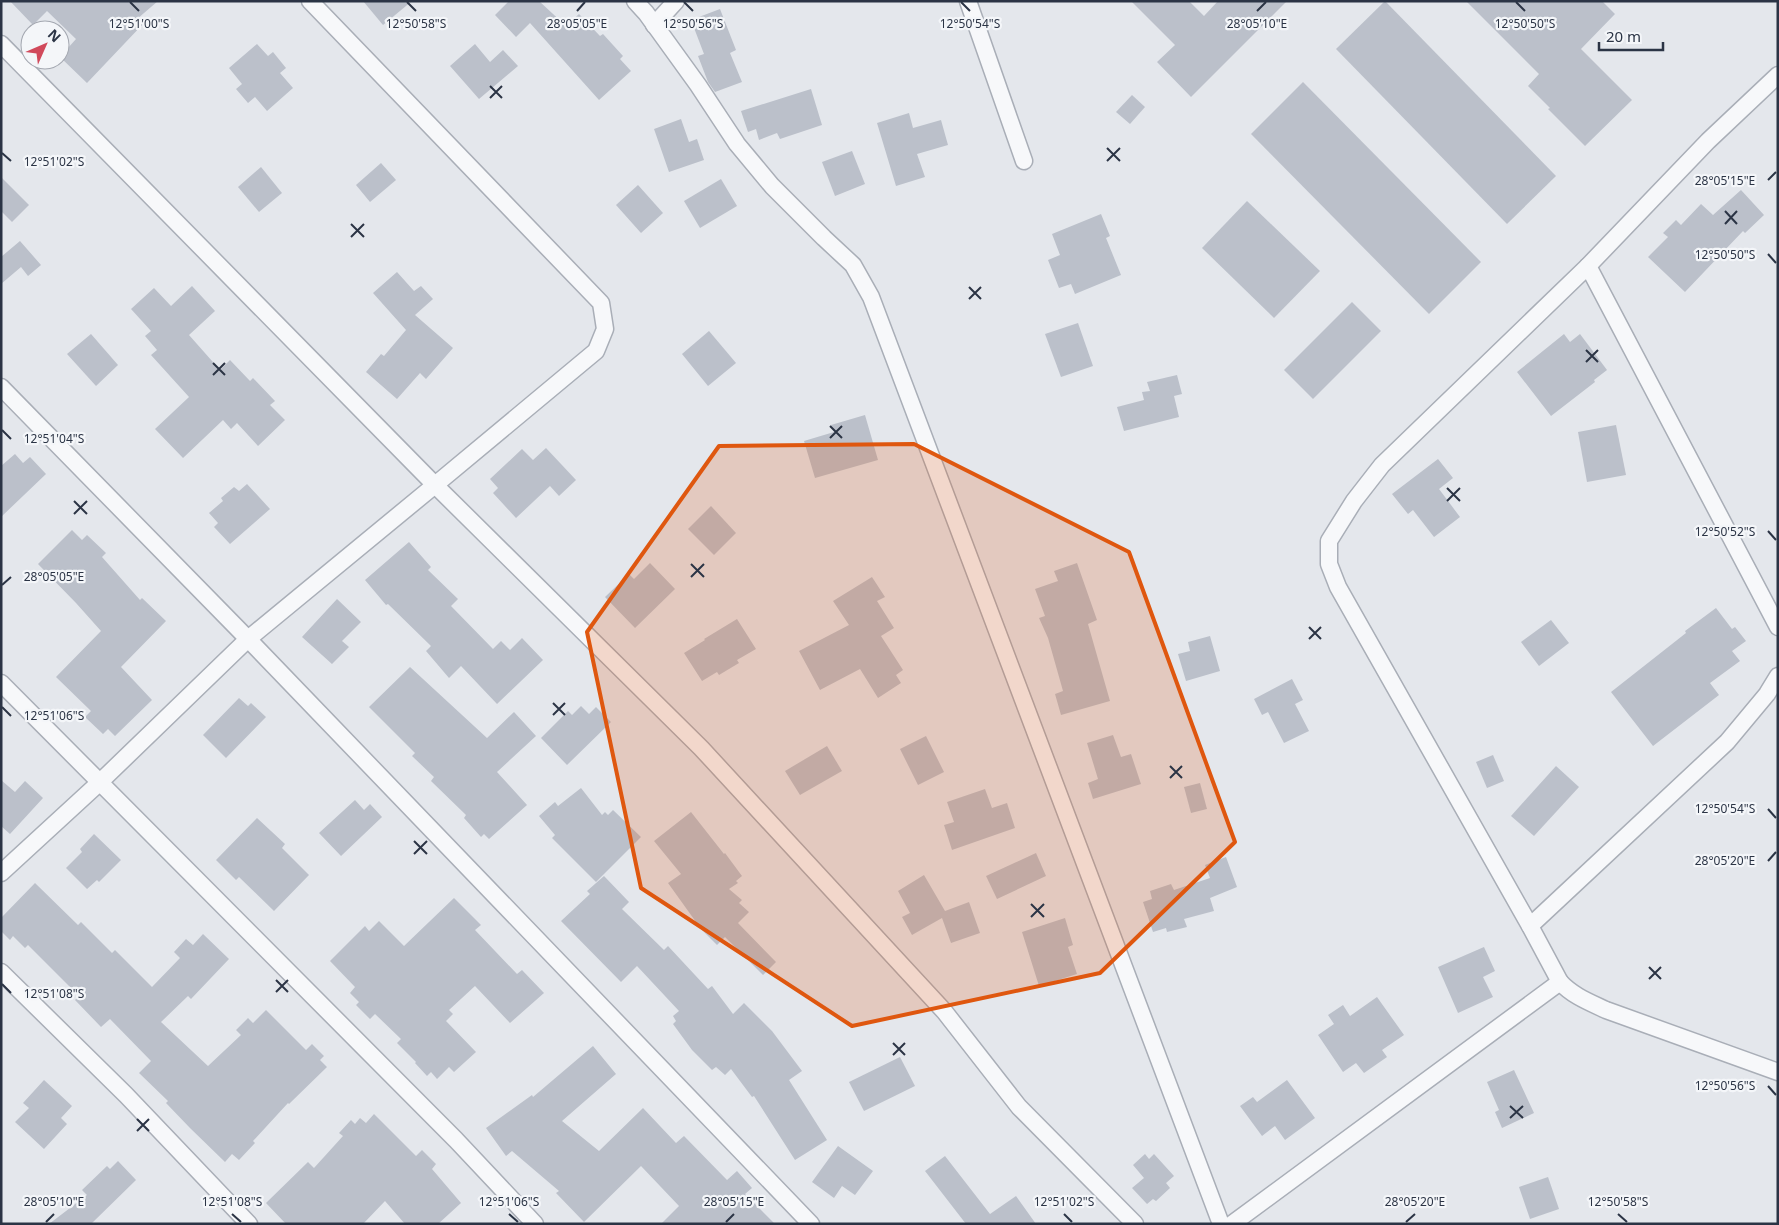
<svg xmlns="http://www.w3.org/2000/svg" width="1779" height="1225" viewBox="0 0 1779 1225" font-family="'Noto Sans',sans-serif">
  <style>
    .building { fill: #bbc0ca }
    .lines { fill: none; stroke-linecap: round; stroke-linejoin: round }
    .street-casing { stroke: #a9aeb7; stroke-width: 19 }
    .street { stroke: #f7f8fa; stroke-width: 16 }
    .marked { fill: #df570f; fill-opacity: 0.2; stroke: #df570f; stroke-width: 4; stroke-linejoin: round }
    .ticks { fill: none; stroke: #2b3445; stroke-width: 2 }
    .ticks-label { font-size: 12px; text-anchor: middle; fill: #2b3445; stroke: #f4f6f9; stroke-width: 4.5; stroke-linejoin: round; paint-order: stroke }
  </style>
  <rect width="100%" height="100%" fill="#e4e7ec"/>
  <!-- building -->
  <g class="building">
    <path d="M10,1h148l-21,18 6,5 -56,59 -27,-26 16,-18 -29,-28 -14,14z"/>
    <path d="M363,1h49l-29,24z"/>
    <path d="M509,1h30l27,25 13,-12 21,22 3,-2 20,22 -3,3 11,12 -32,29 -69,-77 -14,14 -21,-22z"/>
    <path d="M1131,1h58l15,15 14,-15h69l-96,96 -34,-35 18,-17z"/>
    <path d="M1385,1l171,175 -49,48 -171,-175z"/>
    <path d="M1466,1h136l13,13 -34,35 51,51 -47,46 -37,-37 2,-1 -22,-22 11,-12z"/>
    <path d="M720,9l16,41 -6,3 12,29 -27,10 -7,-10 -10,-26 6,-2 -13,-34z"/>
    <path d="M257,44l11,12 5,-4 13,16 -6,5 13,15 -26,23 -12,-14 -7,6 -12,-14 6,-5 -13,-16z"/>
    <path d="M475,44l15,18 13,-12 15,16 -39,33 -29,-33z"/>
    <path d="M1303,82l178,180 -52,52 -178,-180z"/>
    <path d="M811,89l11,36 -42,14 -3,-6 -18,7 -3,-11 -8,3 -7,-21z"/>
    <path d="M1132,95l13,12 -15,17 -14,-12z"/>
    <path d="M909,113l4,15 28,-8 7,25 -31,9 8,23 -29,9 -19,-63z"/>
    <path d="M681,119l8,23 8,-3 7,21 -35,12 -15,-43z"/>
    <path d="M852,151l13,33 -30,12 -13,-34z"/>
    <path d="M381,163l15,17 -26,22 -14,-17z"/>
    <path d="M261,167l21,26 -23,19 -21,-25z"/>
    <path d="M1,177l28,28 -17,17 -11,-11z"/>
    <path d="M721,179l16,27 -37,22 -16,-27z"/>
    <path d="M638,185l25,28 -22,20 -25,-28z"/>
    <path d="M1741,190l23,25 -19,18 -2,-2 -58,61 -37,-35 20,-20 -5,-4 13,-13 5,5 20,-21 12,11z"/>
    <path d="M1247,201l73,70 -46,47 -72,-70z"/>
    <path d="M1101,214l9,22 -4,2 15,37 -46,19 -4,-10 -12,4 -11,-28 12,-5 -8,-21z"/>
    <path d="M20,241l21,24 -13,11 -7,-9 -20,17v-27z"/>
    <path d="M397,272l17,19 7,-5 12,13 -18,16 38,33 -27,31 -6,-6 -23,26 -31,-27 15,-18 3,2 22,-26 -33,-37z"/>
    <path d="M192,286l23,25 -26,24 31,35 10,-10 20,21 3,-3 22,23 -5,4 15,15 -27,26 -21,-23 -6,6 -8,-9 -40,38 -28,-29 34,-32 -38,-42 6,-5 -12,-14 6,-5 -20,-22 23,-21 17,18z"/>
    <path d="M1352,302l29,29 -68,68 -29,-29z"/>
    <path d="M1078,323l15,43 -32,11 -16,-43z"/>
    <path d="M709,331l27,32 -28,23 -26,-32z"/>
    <path d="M91,334l27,31 -22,21 -29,-32z"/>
    <path d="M1564,334l6,8 10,-8 27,36 -13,10 1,2 -44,34 -34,-44z"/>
    <path d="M1177,375l5,19 -8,2 5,21 -55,14 -7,-24 27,-7 -2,-8 8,-1 -3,-9z"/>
    <path d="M865,415l13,45 -63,18 -11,-37 30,-9 -3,-7z"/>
    <path d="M1616,425l10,50 -39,7 -9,-50z"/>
    <path d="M546,448l30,32 -17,16 -9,-10 -34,32 -23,-25 5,-5 -8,-9 32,-30 11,11z"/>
    <path d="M15,454l8,9 7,-6 16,17 -45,43v-51z"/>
    <path d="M1438,459l15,19 -14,11 21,28 -26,20 -21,-27 -5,4 -16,-20z"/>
    <path d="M247,484l23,25 -40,35 -16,-17 4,-4 -9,-10 14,-12 -2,-3 13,-11 5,4z"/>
    <path d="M711,506l25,27 -22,22 -26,-26z"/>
    <path d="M72,530l10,10 5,-5 19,18 -4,4 38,43 2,-2 24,23 -45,46 31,33 -37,36 -7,-7 -5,5 -18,-17 6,-6 -35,-34 45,-46 -25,-28 -38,-39z"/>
    <path d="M409,542l22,25 -3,3 30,29 -7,7 42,43 8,-8 9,9 12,-12 21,22 -46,44 -36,-38 -12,12 -23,-27 5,-5 -43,-42 -2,1 -21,-25z"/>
    <path d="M650,563l25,26 -40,39 -30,-31 24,-23 5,5z"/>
    <path d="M1077,563l20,57 -9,4 22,77 -49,14 -6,-21 8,-3 -15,-53 -9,-20 6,-2 -10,-27 23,-8 -4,-10z"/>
    <path d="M872,577l13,20 -8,4 17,27 -13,8 22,34 -7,5 5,8 -23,15 -18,-29 -40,21 -21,-39 50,-26 -16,-24z"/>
    <path d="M337,599l24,23 -19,19 7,6 -17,17 -30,-27z"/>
    <path d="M1716,608l16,21 3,-2 11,14 -14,10 8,10 -30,22 9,12 -66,51 -42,-54 75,-59 -1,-2z"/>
    <path d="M737,619l19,30 -19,11 2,3 -20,12 -2,-3 -15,9 -18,-28 21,-13 -1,-1z"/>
    <path d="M1551,620l18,23 -30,23 -18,-24z"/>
    <path d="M1210,636l10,35 -34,10 -8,-27 12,-3 -2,-9z"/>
    <path d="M410,667l77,71 27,-26 22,24 -39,36 30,33 -38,34 -5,-5 -3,3 -17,-19 2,-3 -35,-34 3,-4 -22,-21 3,-3 -46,-46z"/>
    <path d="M1292,679l11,21 -8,4 14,27 -25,12 -16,-31 -6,3 -8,-16z"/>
    <path d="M239,698l9,8 3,-3 15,14 -40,41 -23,-23z"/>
    <path d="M581,706l8,8 7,-7 15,15 -44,43 -26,-27 27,-27 4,4z"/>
    <path d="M1113,735l8,22 10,-3 10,30 -48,15 -5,-16 10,-4 -11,-36z"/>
    <path d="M926,736l18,36 -26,13 -18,-36z"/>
    <path d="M827,746l15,25 -42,24 -15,-24z"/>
    <path d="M1493,755l11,26 -17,7 -11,-26z"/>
    <path d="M1556,766l23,21 -45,49 -23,-20z"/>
    <path d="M1,780l14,12 10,-11 18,17 -33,36 -9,-8z"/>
    <path d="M1200,783l7,26 -16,4 -7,-26z"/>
    <path d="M581,788l21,27 3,-3 3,3 5,-5 28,27 -45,45 -44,-44 3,-3 -16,-19 16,-14 3,4z"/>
    <path d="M985,789l7,19 15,-5 8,25 -63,22 -8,-25 10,-3 -7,-20z"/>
    <path d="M355,800l9,10 6,-6 12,13 -41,39 -22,-23z"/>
    <path d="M691,812l33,42 1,-1 17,23 -6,5 2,2 -9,6 13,11 -3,3 10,9 -11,11 38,39 -13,13 -38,-38 -8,8 -16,-16 -33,-46 13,-9 -27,-33z"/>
    <path d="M257,818l28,26 -3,4 27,27 -35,36 -35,-34 -3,3 -20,-20z"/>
    <path d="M94,834l27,26 -22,22 -2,-2 -10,9 -21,-21 16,-16 -2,-3z"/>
    <path d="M1036,853l10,23 -49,23 -11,-23z"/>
    <path d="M1226,857l11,30 -27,11 4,13 -30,8 3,8 -20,5 -1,-4 -13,4 -10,-30 9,-3 -2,-8 21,-7 3,6 36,-12 -5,-13z"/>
    <path d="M924,875l21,36 24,-9 11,31 -29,10 -9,-25 -30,17 -10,-18 8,-4 -12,-22z"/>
    <path d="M604,876l25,26 -7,7 42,41 4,-4 40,43 4,-3 21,28 11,-11 28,28 30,40 -13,9 38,60 -32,20 -41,-64 -2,1 -21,-28 -6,6 -9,-8 -4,3 -20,-20 -19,-26 3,-3 -3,-5 6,-5 -42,-45 -16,16 -60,-61 29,-27 -3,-3z"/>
    <path d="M35,883l43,42 3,-3 31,31 3,-3 37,37 28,-29 -6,-6 12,-13 7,6 10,-11 26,25 -38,40 -3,-3 -27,26 47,44 33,-31 -5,-5 12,-12 5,5 13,-13 40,40 6,-6 12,12 -4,4 7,7 -38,37 -1,-1 -35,38 2,2 -16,17 -7,-6 -7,8 -35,-34 -24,-25 2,-2 -29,-28 12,-12 -41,-42 -9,8 -26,-27 4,-4 -51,-51 -3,3 -12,-12 -3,4 -9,-9v-13z"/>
    <path d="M454,898l27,27 -6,5 42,44 5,-4 22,23 -34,30 -35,-37 -26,24 4,4 -7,7 30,31 -22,20 -5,-5 -12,12 -6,-7 -4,4 -12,-13 1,-1 -19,-19 4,-4 -26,-25 -5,5 -14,-14 3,-3 -9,-9 5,-6 -25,-26 35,-35 4,5 10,-10 25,25z"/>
    <path d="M1065,918l8,27 -5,2 9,27 -38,12 -17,-54z"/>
    <path d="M1484,947l11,24 -12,6 10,20 -35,16 -20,-46z"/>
    <path d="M1377,997l27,38 -22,15 5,7 -23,16 -8,-10 -13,9 -25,-37 16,-11 -6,-9 15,-10 7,11z"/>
    <path d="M593,1046l23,28 -54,47 37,30 44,-43 33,35 8,-7 43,44 10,-9 15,17 -7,6 30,30h-114l18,-18 -38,-40 -57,56 -28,-29 3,-2 -47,-40 -6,5 -20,-28 46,-33 1,2z"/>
    <path d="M900,1057l15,29 -51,25 -15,-29z"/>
    <path d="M1514,1070l20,43 -32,15 -7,-16 4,-2 -12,-28z"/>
    <path d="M44,1080l28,26 -11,12 6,6 -23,25 -29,-27 14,-14 -6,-5z"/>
    <path d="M1287,1080l28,38 -30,22 -10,-14 -13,10 -22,-30 13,-9 4,5z"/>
    <path d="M374,1114l42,42 6,-6 14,14 -4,5 29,34 -23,21h-33l-20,-23 -22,23h-77l-20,-21 42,-41 6,6 29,-32 -4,-3 12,-13 4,4 5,-6 6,5z"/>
    <path d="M838,1146l35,25 -18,24 -13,-9 -8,12 -22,-16z"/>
    <path d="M1145,1154l4,5 5,-5 20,22 -8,7 4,5 -14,13 -3,-2 -6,5 -15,-16 12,-10 -11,-13z"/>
    <path d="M945,1156l45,58 26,-18 20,28h-70l-41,-53z"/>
    <path d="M118,1161l18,19 -45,44h-42l38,-29 -5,-5 25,-24 3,3z"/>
    <path d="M1548,1177l11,32 -29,10 -11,-32z"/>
  </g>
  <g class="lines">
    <defs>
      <g id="street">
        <path d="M635,1l11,12 52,72 39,59 35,42 52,52 29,27 18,32 350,927"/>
        <path d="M968,1l56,160"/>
        <path d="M654,25l22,-24"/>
        <path d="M1,44l434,441 266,263 243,263 75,96 116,117"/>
        <path d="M1588,266l190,361"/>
        <path d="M1,387l247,252 563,585"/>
        <path d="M1,683l455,457 79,84"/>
        <path d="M1,873l98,-90 149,-144 187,-154 161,-134 9,-22 -4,-26 -291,-302"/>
        <path d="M1530,926l197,-184 40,-48 11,-18"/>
        <path d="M1,972l125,123 123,129"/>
        <path d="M1560,982l-30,-56 -192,-339 -9,-23v-23l25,-40 28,-36 206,-199 120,-125 70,-66"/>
        <path d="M1232,1224l328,-242c13,14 29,20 46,28l172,62"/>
      </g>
    </defs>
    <!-- street casing -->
    <use href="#street" class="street-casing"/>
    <!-- street -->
    <use href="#street" class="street"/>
  </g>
  <!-- marked area -->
  <path class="marked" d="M914,444l215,108 106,290 -135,131 -248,53 -211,-138 -54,-256 132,-186z"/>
  <!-- ticks -->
  <path class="ticks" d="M130,2l9,9M407,2l9,9M684,2l9,9M961,2l9,9M1516,2l9,9M577,11l8,-9M1257,11l9,-9M490,86l12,12M490,98l12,-12M1107,148l13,13M2,153l9,8M1107,161l13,-13M1768,180l8,-8M1725,211l12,13M351,224l13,13M1725,224l12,-13M351,237l13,-13M1768,254l8,9M969,287l12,12M969,299l12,-12M1586,350l12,12M1586,362l12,-12M213,363l12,12M213,375l12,-12M830,426l12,12M2,430l9,9M830,438l12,-12M1447,488l13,13M74,501l13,13M1447,501l13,-13M74,514l13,-13M1768,531l8,9M691,564l13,13M691,577l13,-13M2,585l9,-8M1309,627l12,12M1309,639l12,-12M553,703l12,12M2,707l9,9M553,715l12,-12M1170,766l12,12M1170,778l12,-12M1768,809l8,9M414,841l13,13M414,854l13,-13M1768,861l8,-9M1031,904l13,13M1031,917l13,-13M1649,967l12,12M1649,979l12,-12M276,980l12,12M2,984l9,9M276,992l12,-12M893,1043l12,12M893,1055l12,-12M1768,1086l8,9M1510,1106l13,12M1510,1118l13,-12M137,1119l12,12M137,1131l12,-12M232,1214l9,8M509,1214l9,8M1064,1214l8,8M1618,1214l9,8M46,1222l8,-8M726,1222l8,-8M1406,1222l9,-8"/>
  <g class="ticks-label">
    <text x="139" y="28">12°51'00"S</text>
    <text x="416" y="28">12°50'58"S</text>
    <text x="577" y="28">28°05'05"E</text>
    <text x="693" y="28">12°50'56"S</text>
    <text x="970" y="28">12°50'54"S</text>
    <text x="1257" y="28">28°05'10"E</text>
    <text x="1525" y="28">12°50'50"S</text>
    <text x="54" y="166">12°51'02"S</text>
    <text x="1725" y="185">28°05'15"E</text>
    <text x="1725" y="259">12°50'50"S</text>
    <text x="54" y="443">12°51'04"S</text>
    <text x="1725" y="536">12°50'52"S</text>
    <text x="54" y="581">28°05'05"E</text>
    <text x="54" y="720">12°51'06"S</text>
    <text x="1725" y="813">12°50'54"S</text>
    <text x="1725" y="865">28°05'20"E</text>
    <text x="54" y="998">12°51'08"S</text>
    <text x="1725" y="1090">12°50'56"S</text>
    <text x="54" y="1206">28°05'10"E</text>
    <text x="734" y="1206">28°05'15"E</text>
    <text x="1064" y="1206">12°51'02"S</text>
    <text x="1415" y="1206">28°05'20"E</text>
    <text x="232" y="1206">12°51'08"S</text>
    <text x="509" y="1206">12°51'06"S</text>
    <text x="1618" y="1206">12°50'58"S</text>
  </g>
  <!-- border -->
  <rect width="1779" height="1225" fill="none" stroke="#2b3445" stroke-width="5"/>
  <!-- north arrow -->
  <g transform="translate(45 45) rotate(45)"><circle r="24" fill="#f4f6f9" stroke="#a4a8b1"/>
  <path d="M0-4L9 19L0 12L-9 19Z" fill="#d1495b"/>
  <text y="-8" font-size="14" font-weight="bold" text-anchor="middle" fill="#2b3445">N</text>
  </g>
  <!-- scale -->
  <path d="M1599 42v8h64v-8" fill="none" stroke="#2b3445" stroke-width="2.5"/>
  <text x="1606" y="42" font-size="15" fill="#2b3445" stroke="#f4f6f9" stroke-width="4" paint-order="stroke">20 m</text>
</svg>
